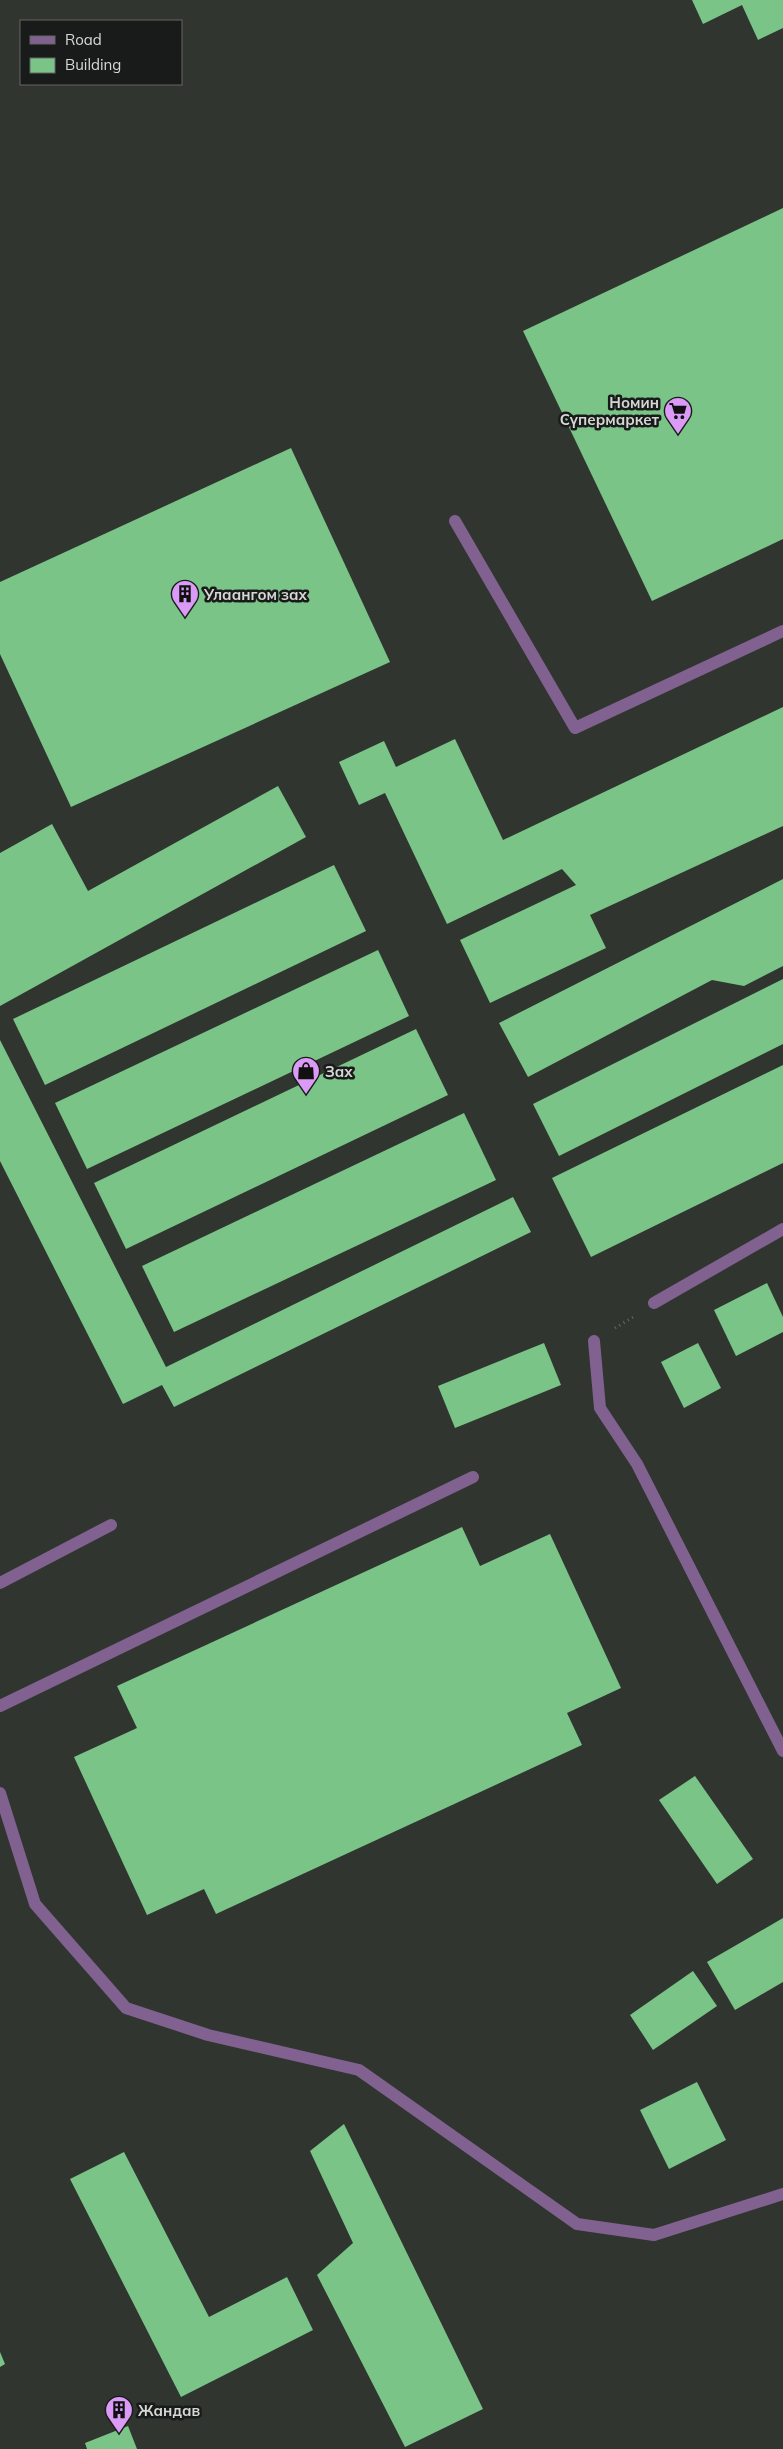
<svg xmlns="http://www.w3.org/2000/svg" width="783" height="2449" viewBox="0 0 783 2449" font-family="Mulish,sans-serif">
  <style>
    .building { fill: #7ac487 }
    .lines { fill: none; stroke-linecap: round; stroke-linejoin: round }
    .path { stroke: #676b67; stroke-width: 3; stroke-dasharray: 1 4; stroke-linecap: butt }
    .minor { stroke: #81618f; stroke-width: 12 }
    .labels { text-anchor: middle; dominant-baseline: central; stroke-width: 5; stroke-linejoin: round; paint-order: stroke }
    .poi-label { font-size: 15px; font-weight: bold; fill: #d5d8d5; stroke: #191b1a; text-anchor: start }
  </style>
  <rect width="100%" height="100%" fill="#303530"/>
  <!-- building -->
  <g class="building">
    <path d="M692,0h91v28l-25,12 -16,-35 -39,19z"/>
    <path d="M783,208v331l-131,62 -129,-270z"/>
    <path d="M291,448l99,214 -319,145 -71,-153v-72z"/>
    <path d="M783,707v119l-193,89 16,33 -116,55 -30,-63 116,-55 -14,-16 -115,55 -62,-131 -26,12 -20,-43 45,-21 12,26 59,-28 48,101z"/>
    <path d="M278,786l28,51 -306,169v-153l52,-29 36,67z"/>
    <path d="M334,865l32,66 -321,154 -32,-66z"/>
    <path d="M783,879v87l-39,20 -32,-6 -184,97 -29,-54z"/>
    <path d="M378,950l31,66 -322,153 -32,-66z"/>
    <path d="M783,979v65l-224,112 -26,-52z"/>
    <path d="M416,1029l32,66 -322,154 -32,-66z"/>
    <path d="M0,1040l166,327 347,-170 18,35 -357,175 -12,-22 -39,19 -123,-243z"/>
    <path d="M783,1065v98l-192,94 -39,-79z"/>
    <path d="M464,1113l32,67 -322,152 -32,-66z"/>
    <path d="M767,1283l16,34v15l-47,24 -22,-46z"/>
    <path d="M544,1343l17,42 -106,43 -17,-42z"/>
    <path d="M698,1343l23,45 -37,20 -23,-46z"/>
    <path d="M462,1527l18,39 70,-32 71,154 -54,25 15,32 -366,169 -12,-25 -57,26 -73,-158 63,-29 -20,-42z"/>
    <path d="M695,1776l58,83 -36,25 -58,-84z"/>
    <path d="M783,1918v64l-48,28 -28,-48z"/>
    <path d="M693,1971l24,35 -64,44 -23,-35z"/>
    <path d="M697,2082l29,58 -57,29 -29,-59z"/>
    <path d="M344,2124l139,285 -78,38 -88,-172 36,-32 -43,-92z"/>
    <path d="M124,2152l85,165 78,-40 26,53 -132,67 -111,-218z"/>
    <path d="M0,2352l5,12 -5,3z"/>
    <path d="M128,2426l9,23h-50l-2,-6z"/>
  </g>
  <g class="lines">
    <!-- path -->
    <path class="path" d="M615,1328l20,-12"/>
    <!-- minor -->
    <g class="minor">
      <path d="M455,521l120,207 208,-97"/>
      <path d="M654,1303l129,-74"/>
      <path d="M594,1341l6,67 37,56 146,287"/>
      <path d="M0,1583l111,-58"/>
      <path d="M0,1706l473,-229"/>
      <path d="M0,1793l35,111 91,104 82,27 151,35 218,154 77,11 129,-41"/>
    </g>
  </g>
  <!-- icons -->
  <defs>
    <symbol id="supermarket-pin" viewBox="-11 -11 22 30"><path d="M0 17L-7.5 6A9.5 9.5 0 1 1 7.5 6Z" fill="#da9af6" stroke="#191b1a"/><path d="M-6-5.5h2.5l.6 2H6L4.5 2H-2.5L-4.4-4H-6ZM-1.5 3.2a1.3 1.3 0 1 0 .1 0ZM3 3.2a1.3 1.3 0 1 0 .1 0Z" fill="#111"/></symbol>
    <symbol id="building-pin" viewBox="-11 -11 22 30"><path d="M0 17L-7.5 6A9.5 9.5 0 1 1 7.5 6Z" fill="#da9af6" stroke="#191b1a"/><path d="M-4-6H4V6H1V3H-1V6H-4ZM-2.5-4.3h1.7v1.8h-1.7ZM.8-4.3h1.7v1.8H.8ZM-2.5-1h1.7V.8h-1.7ZM.8-1h1.7V.8H.8Z" fill="#111"/></symbol>
    <symbol id="shop-pin" viewBox="-11 -11 22 30"><path d="M0 17L-7.5 6A9.5 9.5 0 1 1 7.5 6Z" fill="#da9af6" stroke="#191b1a"/><path d="M-5-2.5h2.3a2.7 3.5 0 0 1 5.4 0H5L5.5 6h-11ZM-1.5-2.5h3a1.5 2.3 0 0 0-3 0Z" fill="#111"/></symbol>
  </defs>
  <g fill-rule="evenodd">
    <use href="#supermarket-pin" x="662" y="395" width="32" height="43"/>
    <use href="#building-pin" x="169" y="578" width="32" height="43"/>
    <use href="#shop-pin" x="290" y="1055" width="32" height="43"/>
    <use href="#building-pin" x="103" y="2394" width="32" height="43"/>
  </g>
  <g class="labels">
    <!-- poi labels -->
    <g class="poi-label">
      <text x="659" y="402" text-anchor="end">Номин<tspan x="659" dy="17">Сүпермаркет</tspan></text>
      <text x="204" y="594">Улаангом зах</text>
      <text x="325" y="1071">Зах</text>
      <text x="138" y="2410">Жандав</text>
    </g>
  </g>
  <!-- legend -->
  <rect x="20" y="20" width="162" height="65" fill="#191b1a" stroke="#646765"/>
  <rect x="30" y="36" width="25" height="8" fill="#81618f" stroke="#646765"/>
  <text x="65" y="45" font-size="15" fill="#d5d8d5">Road</text>
  <rect x="30" y="58" width="25" height="15" fill="#7ac487" stroke="#646765"/>
  <text x="65" y="70" font-size="15" fill="#d5d8d5">Building</text>
</svg>
